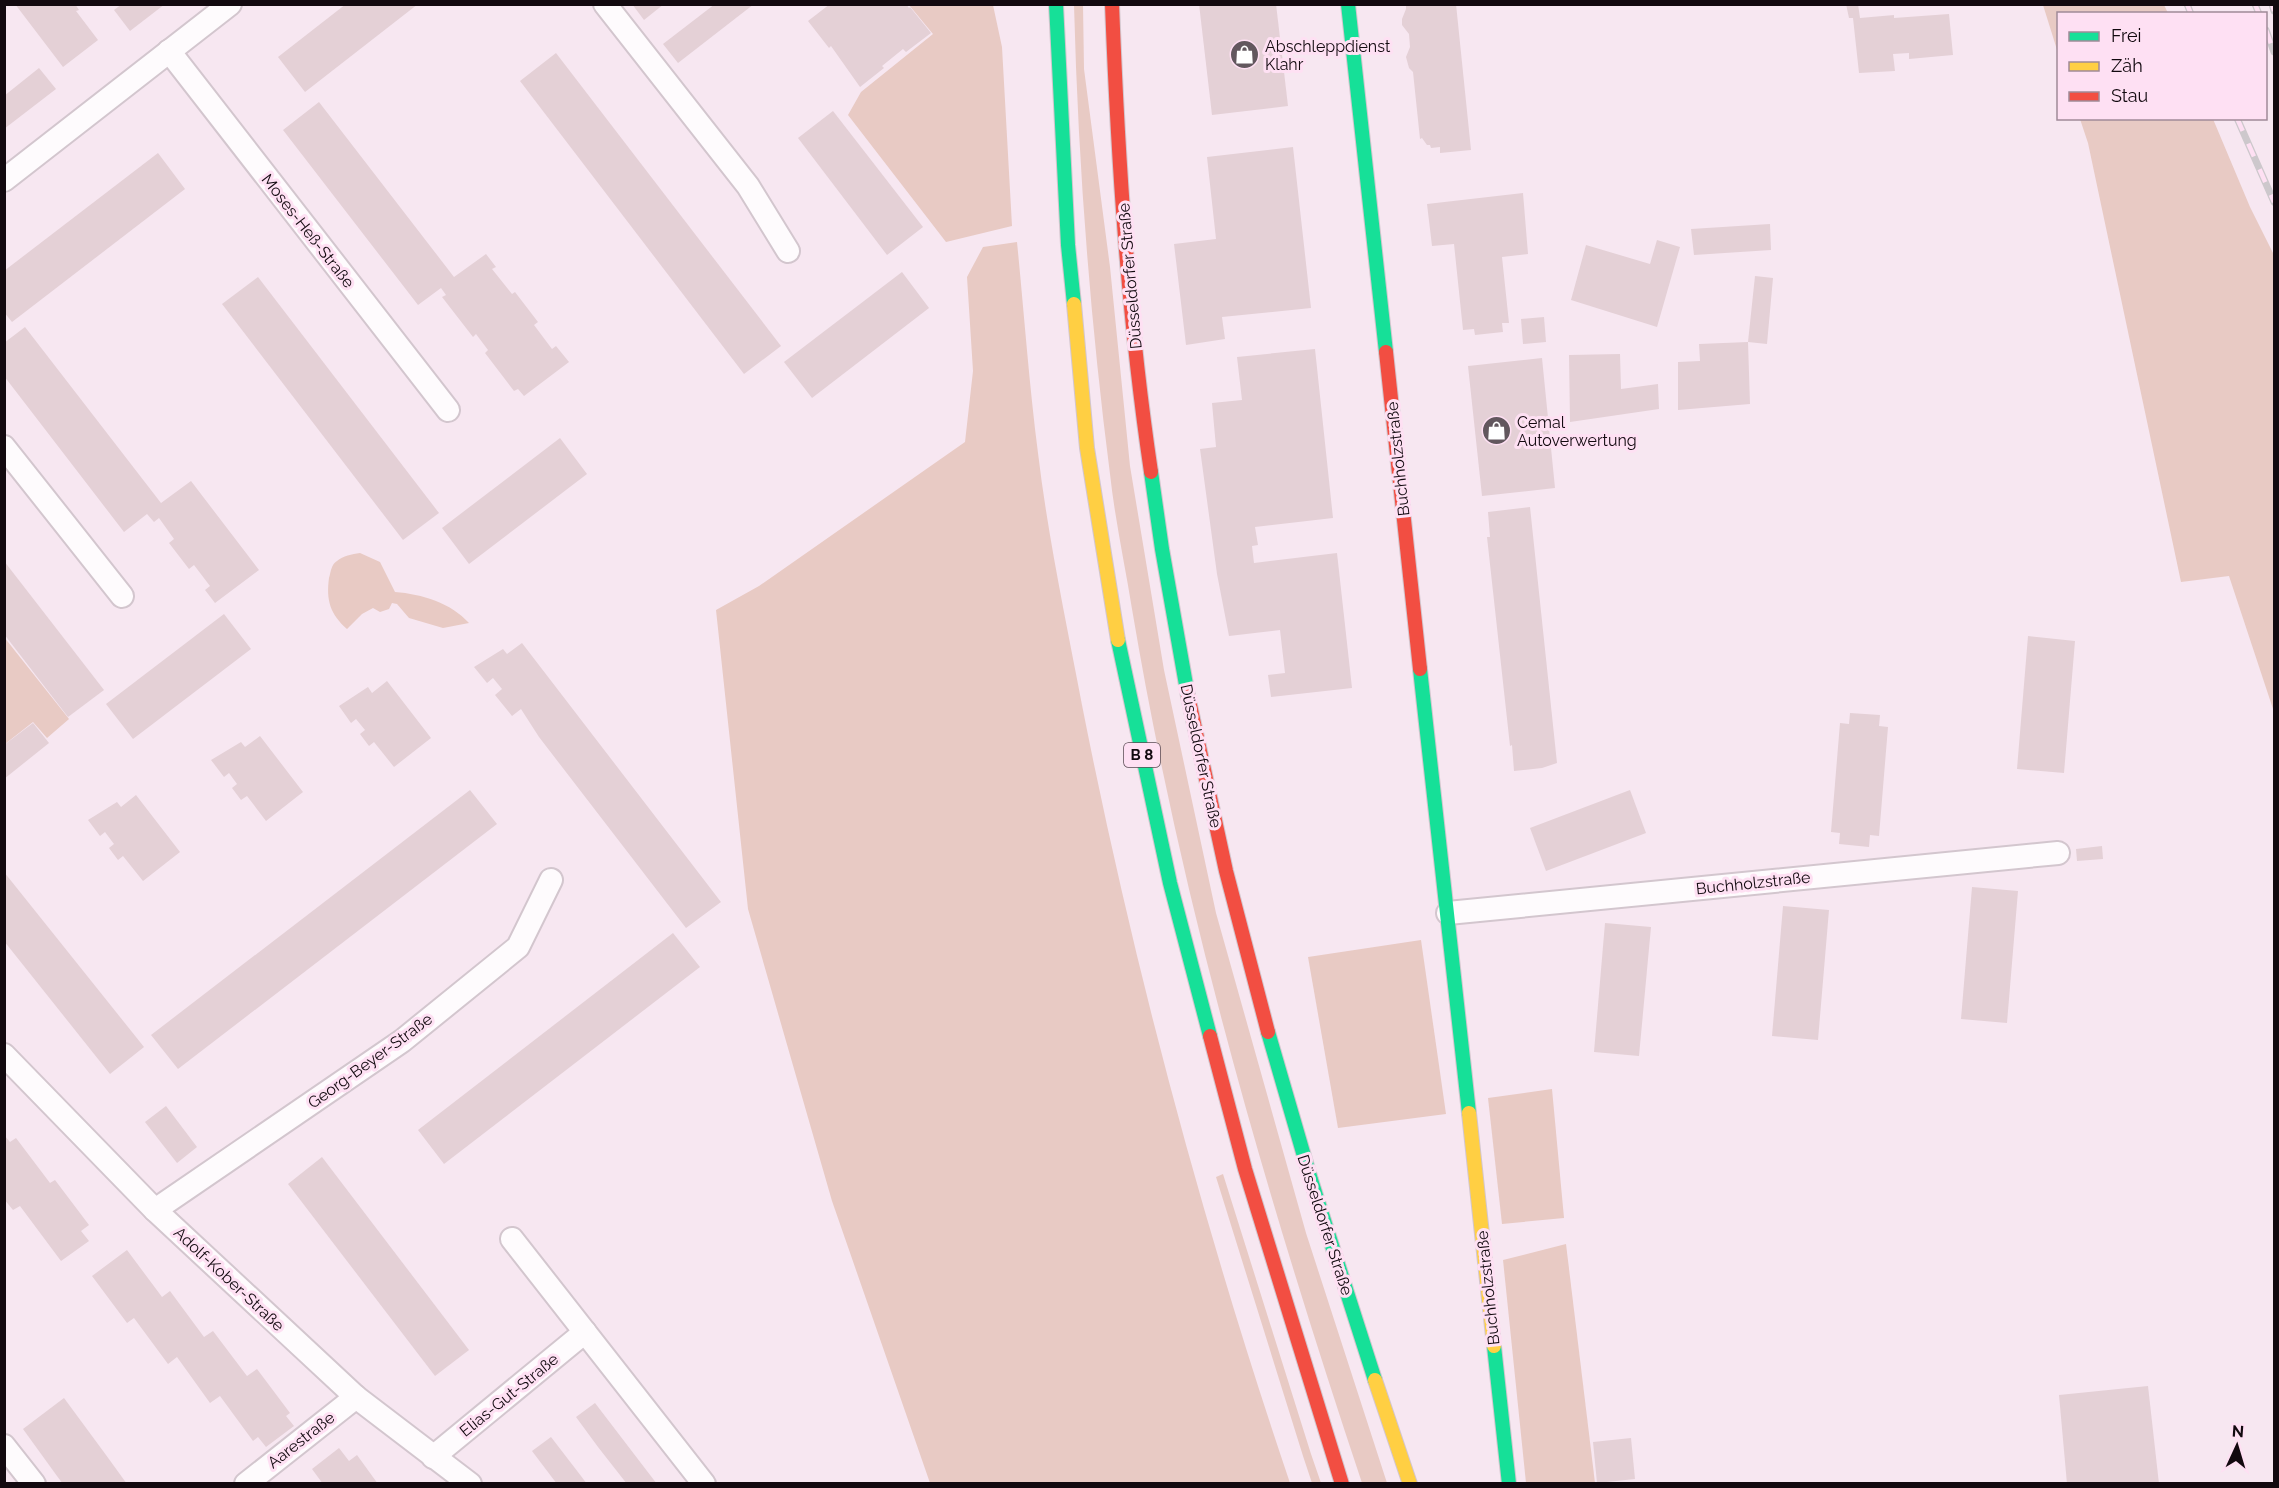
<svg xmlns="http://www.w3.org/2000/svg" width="2279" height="1488" viewBox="0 0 2279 1488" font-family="Raleway,sans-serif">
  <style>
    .green { fill: #e8cac4 }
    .building { fill: #e4d0d6 }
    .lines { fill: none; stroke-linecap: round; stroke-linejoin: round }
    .street-casing { stroke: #d3c6ce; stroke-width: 26 }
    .fast-casing { stroke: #d3c6ce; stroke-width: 16 }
    .slow-casing { stroke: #d3c6ce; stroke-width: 16 }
    .jam-casing { stroke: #d3c6ce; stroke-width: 16 }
    .street { stroke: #fefbfd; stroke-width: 22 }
    .fast { stroke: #16e098; stroke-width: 14 }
    .slow { stroke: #ffcf43; stroke-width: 14 }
    .jam { stroke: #f24e42; stroke-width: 14 }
    .rail-casing { stroke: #cdc8cc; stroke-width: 7 }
    .rail { stroke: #fee0f3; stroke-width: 4.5; stroke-dasharray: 14; stroke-linecap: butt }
    .labels { text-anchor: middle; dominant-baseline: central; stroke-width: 6; stroke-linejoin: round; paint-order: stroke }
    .shield { fill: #fee0f3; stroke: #594a53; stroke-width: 1.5 }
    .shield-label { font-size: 15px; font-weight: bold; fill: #12090f }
    .poi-label { font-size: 16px; fill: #12090f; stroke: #fee0f3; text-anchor: start }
    .street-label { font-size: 16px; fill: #12090f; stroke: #fee0f3 }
  </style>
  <rect width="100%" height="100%" fill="#f7e7f1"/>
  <!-- green -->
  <g class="green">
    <path d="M909,5h84l9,42 10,179 -66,16 -98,-127 13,-23 72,-58z"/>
    <path d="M1074,5h9l1,64 26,198 20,199 34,204 52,243 90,320 81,250h-25c-95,-285 -180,-576 -230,-874 -7,-44 -17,-89 -22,-135 -20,-155 -32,-313 -36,-469z"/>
    <path d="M2043,5h121l4,8 -110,1v39z"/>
    <path d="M2080,119h133l37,88 24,48v457l-45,-136 -48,6 -93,-439z"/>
    <path d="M1017,242c7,70 12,141 21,211 10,84 28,168 44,252 52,264 122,524 208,778h-360l-98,-282 -84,-292 -32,-299 43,-24 206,-144 8,-71 -6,-94 16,-30z"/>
    <path d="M360,553l20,9 15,30c27,2 56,11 74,31l-26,5 -34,-10 -12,-14 -5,-1 -3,6 -9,3 -7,-4 -11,6 -15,15c-17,-15 -21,-29 -18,-51 2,-7 2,-13 8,-17 6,-5 15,-7 23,-8z"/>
    <path d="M4,637l65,82 -22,19 -14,-16 -28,22z"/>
    <path d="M1421,940l25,174 -108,14 -30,-171z"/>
    <path d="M1552,1089l12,129 -62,6 -14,-126z"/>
    <path d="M1223,1174l88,280 10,29h-9l-9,-27 -87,-279z"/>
    <path d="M1566,1244l29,239h-69l-23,-223z"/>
  </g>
  <!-- building -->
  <g class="building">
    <path d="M15,4h60l4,6 -3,1 22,29 -35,27z"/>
    <path d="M122,4h43l-35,27 -16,-21z"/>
    <path d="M346,4h72l-113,88 -27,-35z"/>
    <path d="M632,4h32l-20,16z"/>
    <path d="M715,4h39l-76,59 -15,-19z"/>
    <path d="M830,4h76l3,4 1,-1 21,26 -25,19 -3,-3 -21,17 2,2 -24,19 -29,-41 -2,2 -21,-27z"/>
    <path d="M1199,4h77l12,102 -76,9z"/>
    <path d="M1406,4h50l15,146 -31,3v-6l-9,1 -1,-3h-3l-5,-7 -2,1 -7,-67 -4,-4 -3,-11 4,-10 -1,-13 -7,-9v-6l4,-10z"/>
    <path d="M1846,4h12l2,14 34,-3v3l55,-4 4,41 -44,4v-6l-16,1 2,17 -36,2 -6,-55h-4z"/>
    <path d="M556,53l225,293 -37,28 -224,-293z"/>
    <path d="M39,68l17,21 -52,40v-33z"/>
    <path d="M319,102l135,175 32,-23 10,13 -4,2 20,25 3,-2 23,30 -4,3 18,24 4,-3 13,16 -45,34 -6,-7 -4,2 -29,-38 3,-3 -12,-16 -3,3 -31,-40 4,-2 -5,-7 -23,17 -135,-175z"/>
    <path d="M833,111l90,116 -36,28 -89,-117z"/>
    <path d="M1293,147l18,161 -89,9 3,22 -39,6 -12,-101 42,-5 -9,-82z"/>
    <path d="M158,153l27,36 -173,133 -8,-10v-41z"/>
    <path d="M1523,193l5,61 -26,3 7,66h-7l1,9 -28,3 -1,-6 -11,1 -9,-86 -22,2 -5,-42z"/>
    <path d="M1770,224l1,26 -77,5 -3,-26z"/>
    <path d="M1657,240l23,7 -23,80 -86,-27 15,-55 64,19z"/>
    <path d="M902,272l27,36 -117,90 -28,-36z"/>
    <path d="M1755,276l18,2 -6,66 -19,-2z"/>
    <path d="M258,277l181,236 -36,27 -181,-236z"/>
    <path d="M1544,317l2,25 -23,2 -2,-25z"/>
    <path d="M25,327l136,176 30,-22 68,89 -44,33 -10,-13 5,-4 -16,-21 -5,4 -20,-26 5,-4 -15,-21 -5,4 -7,-8 -23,18 -120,-156v-33z"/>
    <path d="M1748,342l2,62 -72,6v-48l22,-1 -1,-17z"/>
    <path d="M1315,349l18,169 -78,9 3,18 -6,1 2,17 83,-10 15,135 -81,9 -3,-22 17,-2 -5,-43 -51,6 -12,-62 -17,-125 16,-2 -4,-44 30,-3 -5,-43z"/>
    <path d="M1620,354l1,35 37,-5 1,25 -89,13 -1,-67z"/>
    <path d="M1542,358l13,130 -73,8 -14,-130z"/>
    <path d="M560,438l27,36 -118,90 -27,-36z"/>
    <path d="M1530,507l27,256 -15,5 -28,3 -2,-26 -2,1 -23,-209h3l-2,-25z"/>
    <path d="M4,561l100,129 -36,27 -64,-83z"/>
    <path d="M224,614l27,35 -118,90 -27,-35z"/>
    <path d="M2028,636l47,5 -11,132 -47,-4z"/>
    <path d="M522,643l199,259 -35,26 -147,-191 -18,-28 -9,7 -17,-21 7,-6 -9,-11 -6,5 -13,-16 29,-18 4,5z"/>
    <path d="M387,681l44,57 -37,29 -20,-25 -5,4 -9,-12 5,-4 -9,-11 -5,4 -12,-17 29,-19 4,6z"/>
    <path d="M1850,713l30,2 -1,11 9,1 -9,109 -9,-1 -1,12 -30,-3 1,-11 -9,-1 9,-109 9,1z"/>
    <path d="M33,723l16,20 -45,36v-34z"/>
    <path d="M260,736l43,56 -37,29 -19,-25 -6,4 -9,-12 5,-4 -8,-11 -5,4 -13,-17 30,-18 4,5z"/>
    <path d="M470,790l27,34 -319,245 -27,-34z"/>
    <path d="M1630,790l16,43 -100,38 -16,-43z"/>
    <path d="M136,795l44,57 -37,29 -20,-25 -5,4 -9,-12 5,-4 -9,-12 -5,4 -12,-16 29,-18 4,5z"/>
    <path d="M2102,846l1,13 -26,2 -1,-12z"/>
    <path d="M4,872l140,175 -34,27 -106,-133z"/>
    <path d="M1972,887l46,4 -11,132 -46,-4z"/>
    <path d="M1783,906l46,4 -11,130 -46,-4z"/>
    <path d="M1605,923l46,4 -12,129 -45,-4z"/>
    <path d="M673,933l27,34 -256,197 -26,-34z"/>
    <path d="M166,1106l31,41 -20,16 -32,-41z"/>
    <path d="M4,1135l6,7 6,-4 34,45 5,-3 34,45 -8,6 8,10 -28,20 -41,-55 -7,4 -9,-11z"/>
    <path d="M322,1157l147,193 -34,26 -147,-192z"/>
    <path d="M127,1250l35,47 8,-6 34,46 9,-6 34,45 10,-7 33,44 -4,3 8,10 -28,21 -8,-10 -5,4 -33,-45 -10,7 -33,-46 -9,7 -34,-46 -7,5 -35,-47z"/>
    <path d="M2148,1386l11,98h-92l-8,-89z"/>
    <path d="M64,1398l42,57 21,29h-64l-6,-8 -34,-47z"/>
    <path d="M595,1403l52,68 10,13h-30l-29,-37 -22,-30z"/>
    <path d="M551,1437l30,39 6,8h-30l-25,-33z"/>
    <path d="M1631,1438l4,41 -38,4 -4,-41z"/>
    <path d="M339,1448l10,13 8,-6 21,29h-55l-11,-15z"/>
  </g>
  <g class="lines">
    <defs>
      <g id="street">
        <path d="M605,4l143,182 40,65"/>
        <path d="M169,51l279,359"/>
        <path d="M4,180l226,-176"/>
        <path d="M4,447l118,149"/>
        <path d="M1448,913l610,-60"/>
        <path d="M4,1055l151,155 201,187 114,87"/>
        <path d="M155,1210l247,-169 116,-94 33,-67"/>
        <path d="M512,1239l192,245"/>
        <path d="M4,1446l30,38"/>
        <path d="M433,1457l152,-125"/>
        <path d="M246,1484l110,-87"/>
      </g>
      <g id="fast">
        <path d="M1056,4l12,241 6,59"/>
        <path d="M1348,4l38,348"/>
        <path d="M1151,472l11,77 26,147"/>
        <path d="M1118,640l52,243 40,153"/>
        <path d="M1420,669l49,444"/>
        <path d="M1268,1032l43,148 64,200"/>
        <path d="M1494,1346l15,138"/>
      </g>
      <g id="slow">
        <path d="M1074,304l13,144 31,192"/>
        <path d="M1469,1113l25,233"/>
        <path d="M1375,1380l35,104"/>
      </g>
      <g id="jam">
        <path d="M1112,4c6,157 16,313 39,468"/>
        <path d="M1386,352l34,317"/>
        <path d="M1188,696l38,175 42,161"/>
        <path d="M1210,1036l35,133 97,315"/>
      </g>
    </defs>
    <!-- street casing -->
    <use href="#street" class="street-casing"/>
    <!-- fast casing -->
    <use href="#fast" class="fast-casing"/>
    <!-- slow casing -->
    <use href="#slow" class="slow-casing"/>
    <!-- jam casing -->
    <use href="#jam" class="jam-casing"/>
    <!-- street -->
    <use href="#street" class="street"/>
    <!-- fast -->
    <use href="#fast" class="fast"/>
    <!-- slow -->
    <use href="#slow" class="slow"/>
    <!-- jam -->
    <use href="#jam" class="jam"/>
    <defs>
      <g id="rail">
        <path d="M2187,4l4,10"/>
        <path d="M2255,4l4,10"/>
        <path d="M2272,4l2,7"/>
        <path d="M2266,30l8,22"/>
        <path d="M2237,118l37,84"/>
      </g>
    </defs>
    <!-- rail casing -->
    <use href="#rail" class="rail-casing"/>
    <!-- rail -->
    <use href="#rail" class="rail"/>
  </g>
  <!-- icons -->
  <defs>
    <symbol id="shop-disc" viewBox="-11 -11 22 22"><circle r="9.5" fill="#62575e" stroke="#fee0f3"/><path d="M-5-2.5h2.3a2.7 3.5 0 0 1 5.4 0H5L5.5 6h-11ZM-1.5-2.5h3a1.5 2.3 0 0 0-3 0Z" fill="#fff"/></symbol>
  </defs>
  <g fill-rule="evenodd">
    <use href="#shop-disc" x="1228" y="38" width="33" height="33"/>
    <use href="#shop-disc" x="1480" y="414" width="33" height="33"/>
  </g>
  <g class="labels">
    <!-- shield labels -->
    <rect class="shield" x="1124" y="743" width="36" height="24" rx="4.5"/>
    <g class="shield-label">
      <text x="1142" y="755">B 8</text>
    </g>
    <!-- poi labels -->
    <g class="poi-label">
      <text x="1265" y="46">Abschleppdienst<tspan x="1265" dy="18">Klahr</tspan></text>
      <text x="1517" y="422">Cemal<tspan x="1517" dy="18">Autoverwertung</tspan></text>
    </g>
    <!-- street labels -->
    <g class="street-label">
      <text transform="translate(308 231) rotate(52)">Moses-Heß-Straße</text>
      <text transform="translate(1130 276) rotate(-95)">Düsseldorfer Straße</text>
      <text transform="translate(1398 459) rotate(-96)">Buchholzstraße</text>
      <text transform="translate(1201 756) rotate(78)">Düsseldorfer Straße</text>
      <text transform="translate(1753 883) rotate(-6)">Buchholzstraße</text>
      <text transform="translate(370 1061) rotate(-36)">Georg-Beyer-Straße</text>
      <text transform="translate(1325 1225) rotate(72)">Düsseldorfer Straße</text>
      <text transform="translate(229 1279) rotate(43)">Adolf-Kober-Straße</text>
      <text transform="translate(1488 1288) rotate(-96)">Buchholzstraße</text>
      <text transform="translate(509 1395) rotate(-39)">Elias-Gut-Straße</text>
      <text transform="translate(301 1440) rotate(-38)">Aarestraße</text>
    </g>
  </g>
  <!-- border -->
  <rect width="2279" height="1488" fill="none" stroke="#12090f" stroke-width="12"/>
  <!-- legend -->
  <rect x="2057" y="12" width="210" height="108" fill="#fee0f3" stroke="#a08a98" stroke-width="1.5"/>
  <rect x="2069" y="32" width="30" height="9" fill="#16e098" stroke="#a08a98" stroke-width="1.5"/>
  <text x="2111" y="42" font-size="18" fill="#12090f">Frei</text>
  <rect x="2069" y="62" width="30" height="9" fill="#ffcf43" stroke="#a08a98" stroke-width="1.5"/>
  <text x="2111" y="72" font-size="18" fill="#12090f">Zäh</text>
  <rect x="2069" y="92" width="30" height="9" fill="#f24e42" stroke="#a08a98" stroke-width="1.5"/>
  <text x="2111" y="102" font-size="18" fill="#12090f">Stau</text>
  <!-- north arrow -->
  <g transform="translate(2237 1446) rotate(4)" stroke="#fee0f3" stroke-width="4.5" paint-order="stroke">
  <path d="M0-4.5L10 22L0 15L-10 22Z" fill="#12090f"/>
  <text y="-9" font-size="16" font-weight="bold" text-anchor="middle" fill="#12090f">N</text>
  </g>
</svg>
